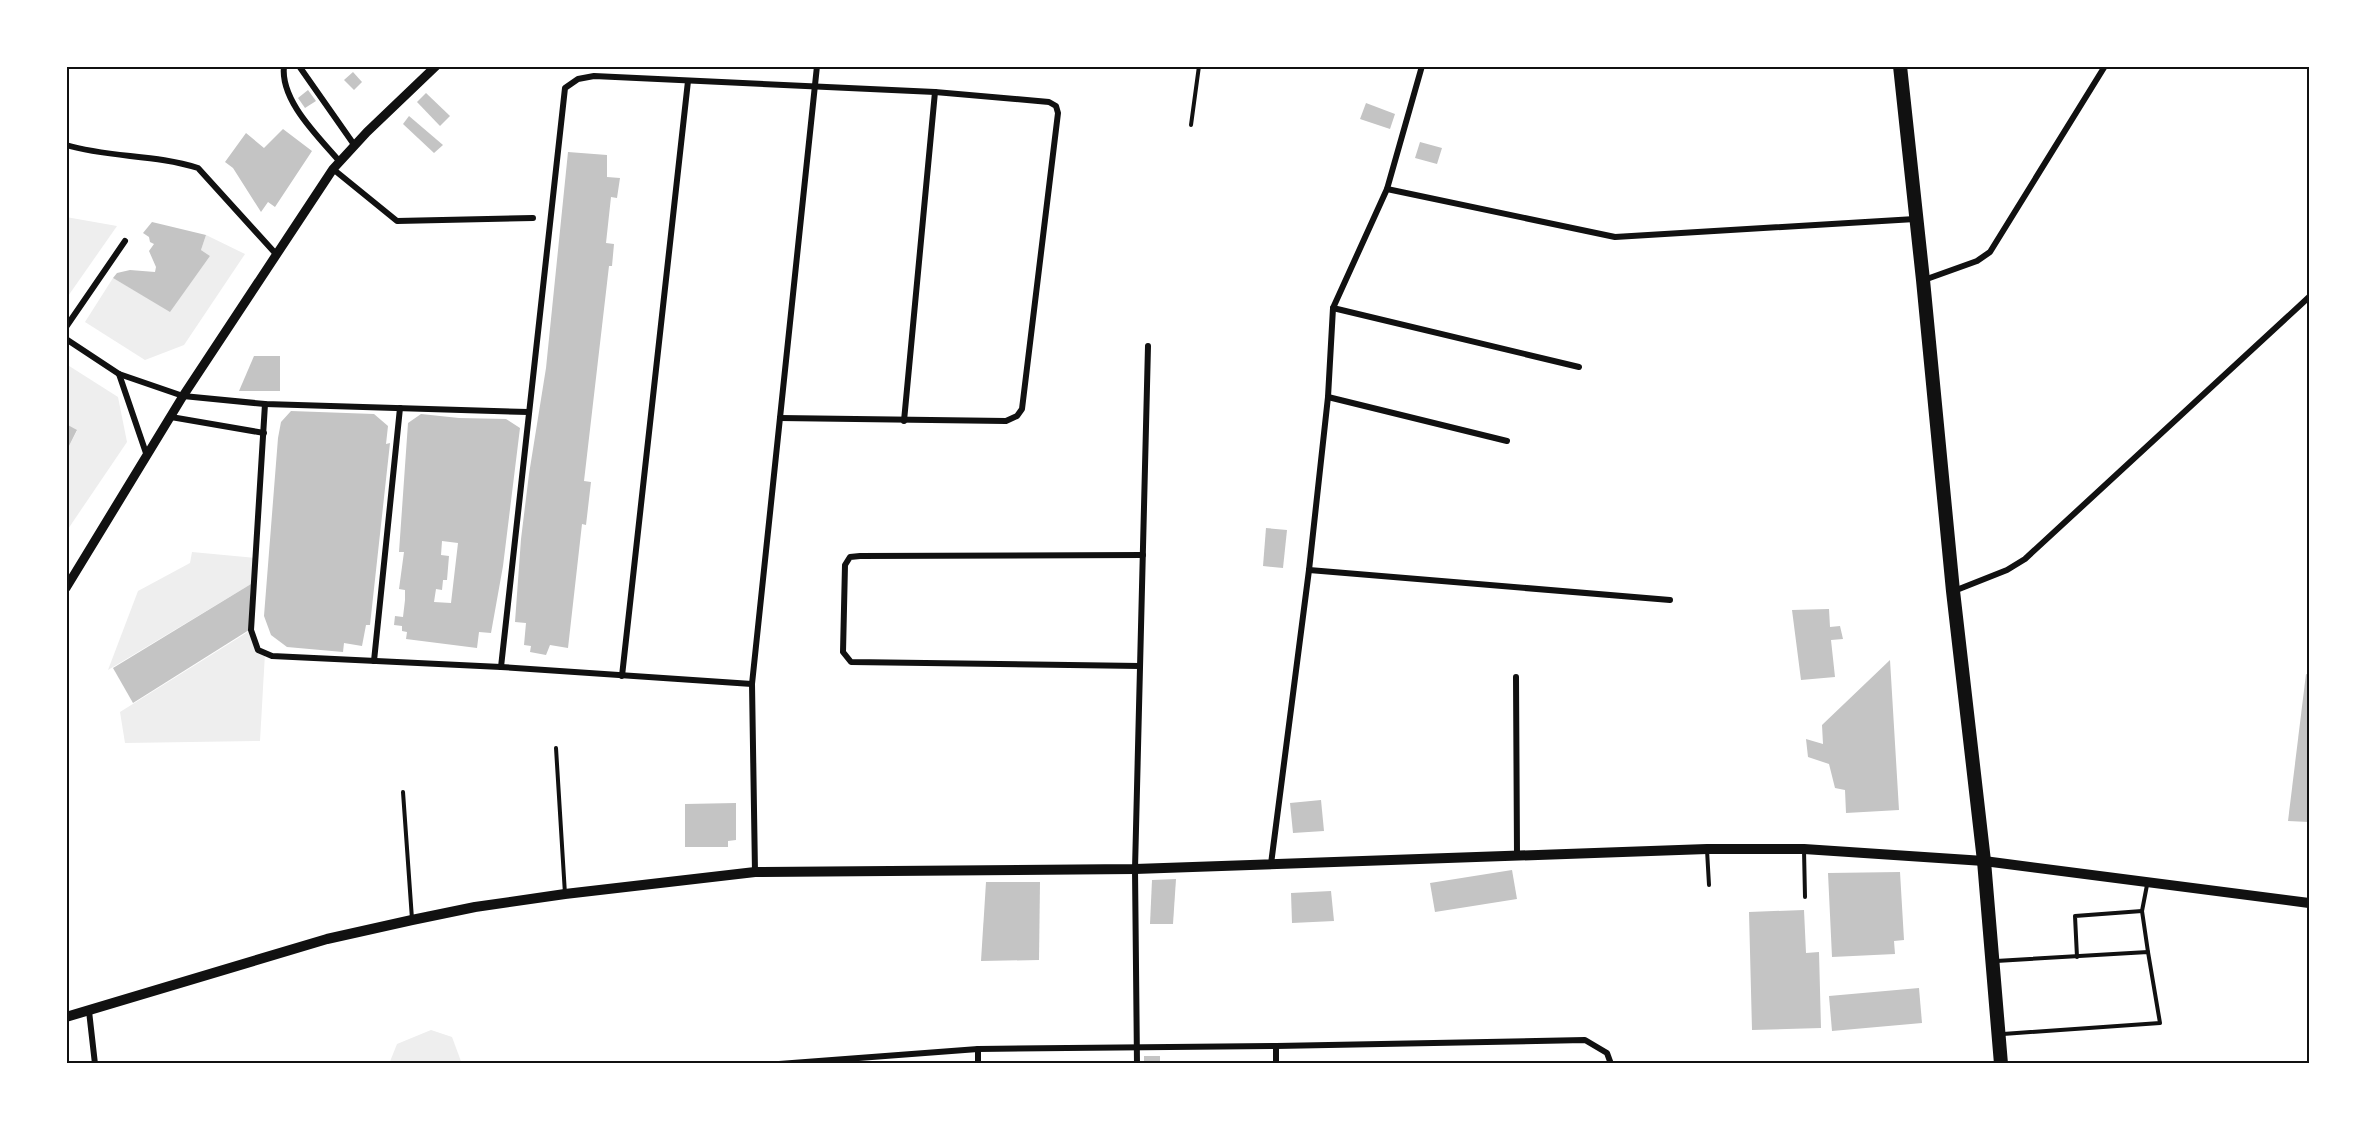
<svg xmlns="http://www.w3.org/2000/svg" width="2375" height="1130" viewBox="0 0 2375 1130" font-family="Raleway,sans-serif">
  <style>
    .green { fill: #eee }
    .building { fill: #c4c4c4; fill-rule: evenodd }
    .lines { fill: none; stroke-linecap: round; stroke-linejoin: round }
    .service { stroke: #111; stroke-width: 4 }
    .minor { stroke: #111; stroke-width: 6 }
    .tertiary { stroke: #111; stroke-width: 9 }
    .secondary { stroke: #111; stroke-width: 10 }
    .trunk { stroke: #111; stroke-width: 14 }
    .neatline { fill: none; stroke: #111; stroke-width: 2 }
  </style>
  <rect width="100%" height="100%" fill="#fff"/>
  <!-- green -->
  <g class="green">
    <path d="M66,217l51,9 -51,73z"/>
    <path d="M206,235l39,19 -61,91 -39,15 -60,-38 28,-44 57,33 40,-55 -9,-6z"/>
    <path d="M66,364l52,33 9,45 -61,90v-80l11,-21 -11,-7z"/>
    <path d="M192,552l64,6 -5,26 -143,86 30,-79 52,-28z"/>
    <path d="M251,630l7,20 7,3 -5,88 -135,2 -5,-31z"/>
    <path d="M431,1030l21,7 10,27h-73l8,-20z"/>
  </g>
  <!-- building -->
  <g class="building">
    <path d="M353,72l9,10 -8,8 -10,-10z"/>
    <path d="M308,90l8,11 -11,7 -7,-10z"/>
    <path d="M426,93l24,23 -10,10 -23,-24z"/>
    <path d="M1366,103l29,11 -5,15 -30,-10z"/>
    <path d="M409,116l34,29 -9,8 -31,-29z"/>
    <path d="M283,129l29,22 -37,56 -7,-5 -7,10 -28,-44 -8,-6 21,-29 18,15z"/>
    <path d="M1420,142l22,6 -5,16 -22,-6z"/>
    <path d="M568,152l39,3v22l13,1 -3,20 -6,-1 -5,46 8,1 -2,22h-3l-25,215 7,1 -5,43 -4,-1 -14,124 -18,-3 -4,10 -16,-3 1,-6 -7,-1 2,-22 -11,-1 6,-83 8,-65 17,-106z"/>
    <path d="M152,222l54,13 -5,15 9,6 -40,56 -57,-34 4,-5 13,-3 25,2 1,-5 -7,-16 5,-7 -4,-2 -1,-5 -6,-4z"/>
    <path d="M254,356h26v35h-41z"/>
    <path d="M291,411l83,3 14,12 -2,18 4,-1 -20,182h-4l-4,21 -18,-3 -1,9 -56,-5 -16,-12 -7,-19 14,-178 3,-16z"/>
    <path d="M421,414l38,4 47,1 14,9 -17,138 -12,67 -12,-1 -2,16 -71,-9 1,-7 -5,-1v-5l-8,-1 1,-9 8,1 2,-17v-10l-6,-1 5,-37h-5l9,-129zM442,541l16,2 -7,60 -17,-1 2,-13 6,1 1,-10h4l2,-24 -8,-1z"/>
    <path d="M66,424l11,6 -11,22z"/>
    <path d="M1266,528l21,2 -4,38 -20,-2z"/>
    <path d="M251,584l-2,46 -116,73 -20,-35z"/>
    <path d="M1829,609l1,18 10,-1 3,13 -12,1 4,37 -34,3 -9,-70z"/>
    <path d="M1890,660l9,150 -53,3 -1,-23 -10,-2 -6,-24 -21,-7 -2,-18 17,5 -1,-19z"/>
    <path d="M2306,674l3,1v147l-21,-1z"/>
    <path d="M1321,800l3,31 -31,2 -3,-30z"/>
    <path d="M736,803v37l-8,1v6h-43v-43z"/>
    <path d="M1512,870l5,29 -82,13 -5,-29z"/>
    <path d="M1900,872l4,68 -10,1 1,13 -63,3 -4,-84z"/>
    <path d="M1176,879l-3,45h-23l2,-44z"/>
    <path d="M986,882h54l-1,78 -58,1z"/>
    <path d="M1331,891l3,30 -42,2 -1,-30z"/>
    <path d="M1804,910l2,43 13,-1 2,76 -69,2 -3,-118z"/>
    <path d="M1919,988l3,35 -90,8 -3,-35z"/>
    <rect x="1144" y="1056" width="16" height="8"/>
  </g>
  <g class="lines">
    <!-- service -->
    <g class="service">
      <path d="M1191,125l8,-59"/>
      <path d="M556,748l9,146"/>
      <path d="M403,792l9,127"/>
      <path d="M1707,850l2,35"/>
      <path d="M1804,850l1,47"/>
      <path d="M2147,885l-5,26 6,41"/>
      <path d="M2077,957l-2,-41 67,-5"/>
      <path d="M1996,961l152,-9 12,71 -157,11"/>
    </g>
    <!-- minor -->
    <g class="minor">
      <path d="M284,66c-4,35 35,71 56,96"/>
      <path d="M299,66l56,80"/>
      <path d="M66,145c43,13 89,9 132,23l78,86"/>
      <path d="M333,169l64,52 136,-3"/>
      <path d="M1387,189l228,48 300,-18"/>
      <path d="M1924,280l53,-19 13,-9 115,-186"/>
      <path d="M1333,308l246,59"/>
      <path d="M66,327l59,-86"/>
      <path d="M66,339l53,35 64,22 82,8 263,8"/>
      <path d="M119,374l28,82"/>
      <path d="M1328,397l179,44"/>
      <path d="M265,404l-14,226 7,20 14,6 229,11 251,17"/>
      <path d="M171,417l93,16"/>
      <path d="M904,421l31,-329"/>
      <path d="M1309,570l361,30"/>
      <path d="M1954,591l53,-21 18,-11 284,-262"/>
      <path d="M374,661l26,-253"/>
      <path d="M1140,666l-289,-4 -8,-10 2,-87 5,-8 10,-1 283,-1"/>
      <path d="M501,667l64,-579 13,-9 16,-3 341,16 114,10 7,4 2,7 -36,296 -5,7 -11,5 -226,-3"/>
      <path d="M622,676l66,-595"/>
      <path d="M1516,677l1,177"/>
      <path d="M1271,864l38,-294 19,-173 5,-89 54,-119 35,-123"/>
      <path d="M755,872l-3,-188 65,-618"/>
      <path d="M89,1011l6,53"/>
      <path d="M1276,1046v18"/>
      <path d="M779,1064l199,-15 298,-3 309,-6 22,13 4,11"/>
      <path d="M978,1064v-15"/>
      <path d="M1137,1064l-2,-195 13,-523"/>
    </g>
    <!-- tertiary -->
    <path class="tertiary" d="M66,588l117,-192 150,-227 34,-37 69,-66"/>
    <!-- secondary -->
    <path class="secondary" d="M66,1017l261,-78 85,-19 63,-13 90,-13 190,-22 380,-3 572,-20h97l180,12 325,42"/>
    <!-- trunk -->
    <path class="trunk" d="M1900,66l23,214 30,311 31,270 17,203"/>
  </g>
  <!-- border -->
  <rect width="2375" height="1130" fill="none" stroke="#ffffff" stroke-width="135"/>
  <rect x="68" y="68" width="2240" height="994" class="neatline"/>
</svg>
